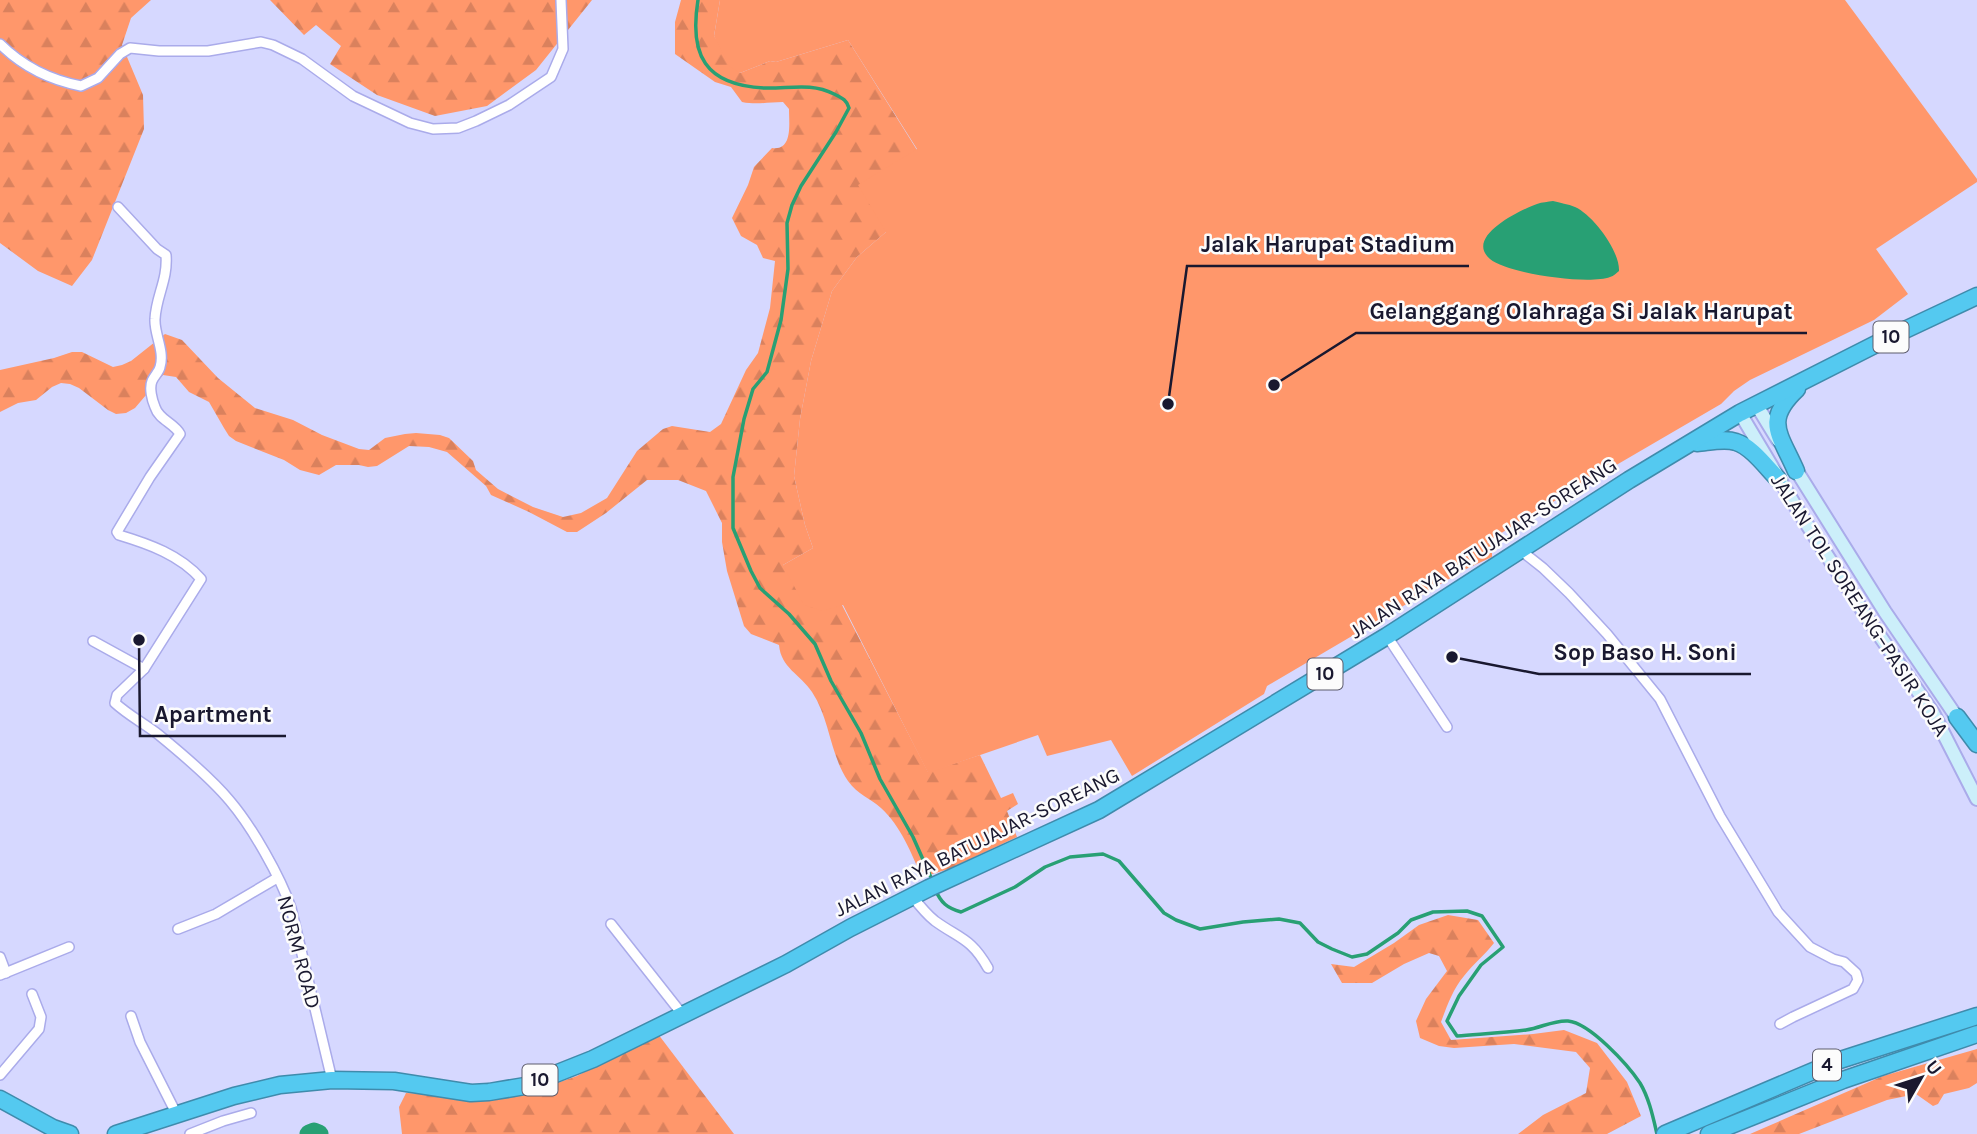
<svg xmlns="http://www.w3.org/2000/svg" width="1977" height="1134" viewBox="0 0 1977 1134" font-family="Karla,sans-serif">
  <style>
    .forest { fill: url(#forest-firs) }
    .garden { fill: #ff976b }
    .water { fill: #28a074 }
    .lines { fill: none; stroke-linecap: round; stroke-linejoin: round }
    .stream { stroke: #28a074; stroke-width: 3.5 }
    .river { stroke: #28a074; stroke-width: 19 }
    .street-casing { stroke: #aaabea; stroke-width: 12 }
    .secondary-casing { stroke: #aaabea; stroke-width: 16 }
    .highway-casing { stroke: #3f8bac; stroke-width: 19 }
    .street { stroke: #fff; stroke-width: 9 }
    .secondary { stroke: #cceffa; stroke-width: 12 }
    .highway { stroke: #54c9f0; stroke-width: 16 }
    .labels { text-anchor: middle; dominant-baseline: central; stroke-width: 5; stroke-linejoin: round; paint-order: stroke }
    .shield { fill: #fcfcfc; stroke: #5d5c6c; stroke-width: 2 }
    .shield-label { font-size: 19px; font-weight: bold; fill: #19182f }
    .street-label { font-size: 21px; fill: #19182f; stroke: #fcfcfc }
    .leader { fill: none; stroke: #19182f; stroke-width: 2.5 }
    .callout-dot { fill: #19182f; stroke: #fcfcfc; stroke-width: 2.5 }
    .callout-label { font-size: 23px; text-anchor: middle; font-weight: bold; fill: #19182f; stroke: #fcfcfc; stroke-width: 5; stroke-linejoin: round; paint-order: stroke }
  </style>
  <defs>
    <pattern id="forest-firs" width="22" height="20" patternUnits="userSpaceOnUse" patternTransform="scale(1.75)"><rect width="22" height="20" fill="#ff976b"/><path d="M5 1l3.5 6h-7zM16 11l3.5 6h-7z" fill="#da815d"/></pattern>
  </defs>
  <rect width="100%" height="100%" fill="#d6d8ff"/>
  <!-- forest -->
  <g class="forest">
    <path d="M0,0h151l-20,18 -9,27 21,50 1,34 -52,131 -20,26 -34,-15 -38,-28z"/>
    <path d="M270,0h322l-56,70 -49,36 -52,10 -58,-21 -47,-31 11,-18 -25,-21 -12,10z"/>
    <path d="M681,0h39l-6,36 26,37 30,-12 6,1 72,-22 69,110 -31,82 -29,25 -25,34 -21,70 -11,58 -6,57 11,49 8,23 -30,17 59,40 86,167 52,-17 21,43 12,-5 5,11 -11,7 10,26 -68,32 -27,8c-11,-24 -21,-51 -41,-69 -11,-10 -23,-13 -33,-27 -18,-26 -18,-62 -36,-89 -12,-18 -31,-24 -33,-47l-28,-11 -7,-8 -17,-55 -5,-29v-19l-16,-32 -28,-11h-31l-41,33 -29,19h-10l-38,-20 -38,-17 -5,-9 -39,-34 -18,-5 -20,-1 -32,20 -9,1 -9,-2h-23l-17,10 -19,-5 -16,-10 -48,-19 -7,-5 -5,-8 -15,-26 -20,-10 -13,-15 -13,-2 -28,33 -9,5 -10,1 -8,-4 -29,-22 -9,-4 -9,-1 -9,4 -16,13 -18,3 -18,9v-42l54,-12 18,-6h10l31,15 9,-2 9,-4 34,-27 17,6 36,38 37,30 38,12 29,15 37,14 10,1 16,-12 20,-4 11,-1 24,2 9,3 24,23 3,9 22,19 35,18 30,10 18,-4 26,-15 30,-47 26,-22 9,-3 38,6 11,-8 25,-54 12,-17 12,-45 5,-47 -12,-3 -6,-13 -16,-9 -9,-18 16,-33 6,-18 18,-19c21,3 17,-24 17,-39l-6,-7c-15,0 -26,3 -41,0l-11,-15 -16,-5 -40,-28v-32z"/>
    <path d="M1448,915l30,5 16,23c-9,12 -21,21 -30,33 -11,13 -17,30 -23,46l10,18 82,-6 31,-4 33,13 30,39 14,34 -34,18h-89l25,-19 43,-22 4,-25 -14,-16 -62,-8 -60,4 -15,-2 -19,-8 -4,-17 10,-22 21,-28 -8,-15 -10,-3 -25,11 -32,19h-30l-11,-19 23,3 40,-24 25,-18z"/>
    <path d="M658,1034l76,100h-332l-3,-27 7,-14 101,4 19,-3 51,-18 26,-14 25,-11z"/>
    <path d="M1977,1049v34l-8,5 -25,6 -6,10 -5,2 -17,-12 -29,6 -88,34h-49l133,-58z"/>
  </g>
  <!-- garden -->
  <path class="garden" d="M720,0h1125l132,179v3l-101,67 32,45 -34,26 -124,60 -16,11 -13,13 -199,116 -35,22 5,4v11l-26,12 -199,117 -3,8 -132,82 -21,-36 -64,16 -9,-21 -110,38 -85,-168 -20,6 -19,-6 -21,-40 30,-17 -8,-23 -11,-49 6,-57 11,-58 21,-70 25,-34 29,-25 -28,-47 59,-36 -69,-109 -72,22 -6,-1 -30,12 -11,-7 -15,-30z"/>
  <!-- water -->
  <path class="water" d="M1553,201c7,2 15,3 22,6 18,8 45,44 44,64 -3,2 -5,5 -9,6 -21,8 -102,-3 -120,-18 -26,-22 30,-49 47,-55 5,-2 11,-2 16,-3z"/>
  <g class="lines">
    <!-- stream -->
    <g class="stream">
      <path d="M698,0c-9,55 7,85 66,88 24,1 47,-6 70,6 8,4 13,6 15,14l-13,24 -35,54 -9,19 -5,18 1,46 -7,51 -14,52 -14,17 -9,30 -11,58v51l18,43 9,17 29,26 26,30 16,37 30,52 19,46 33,58 20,45"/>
      <path d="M935,889c6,14 12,19 26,23l54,-25 30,-20 25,-10 33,-3 16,7 45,52 12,7 24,9 43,-7 36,-3 21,4 18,19 14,7 20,8 15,-3 31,-21 13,-13 22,-8 34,-1 15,5 21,31 -22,18 -22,31 -12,25 10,15c23,-2 46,-3 69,-6 15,-2 27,-10 42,-9 22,2 60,44 72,62 9,15 13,34 17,51"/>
    </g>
    <!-- river -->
    <path class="river" d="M309,1134l5,-2 5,2"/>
    <defs>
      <g id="street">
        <path d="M0,44c23,23 50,36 81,42l17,-8 22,-24 10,-6 29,3h49l53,-9 12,3 29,14 51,37 57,27 23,6 25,-1 18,-7 33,-16 42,-28 12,-28 -2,-49"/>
        <path d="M118,207l39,42 9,6c2,25 -10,41 -11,64 -1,15 10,32 5,48 -1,5 -6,9 -8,14 -3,7 0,19 3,26 4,13 19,16 25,27l-30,43 -33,55 2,3c30,9 61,20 82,44l-57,90 -27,26 -2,8c13,12 30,21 44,32 22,18 52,43 71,66 22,26 50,75 61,107l41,172"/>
        <path d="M1519,549l24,19 26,25 38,41 53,65 60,117 58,96 32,35 23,12 11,3 12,11 2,7 -5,9 -60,28 -13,7"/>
        <path d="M1387,636l60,91"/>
        <path d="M93,641l51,28"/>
        <path d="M912,896c7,9 14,18 23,25 25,18 36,17 53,47"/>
        <path d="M611,924l71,90"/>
        <path d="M178,929l38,-15 61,-36"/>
        <path d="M0,957l6,16"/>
        <path d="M0,975l69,-28"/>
        <path d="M131,1016l9,26 37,73"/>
        <path d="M0,1075l39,-46 2,-12 -9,-23"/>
        <path d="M190,1134l33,-13 28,-8"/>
      </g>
      <g id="secondary">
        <path d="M1756,404l22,36"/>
        <path d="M1740,413l59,99 67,104 67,97 44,86"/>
        <path d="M1793,465l92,147 75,110"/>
      </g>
      <g id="highway">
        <path d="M1697,443c12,-1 28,-5 39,-1 16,5 30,25 42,37"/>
        <path d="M1796,471c-16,-37 -33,-50 1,-82"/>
        <path d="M1957,717l20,27"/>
        <path d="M0,1099l53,29 17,6"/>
        <path d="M116,1134l118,-38 46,-11 52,-5 62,1 77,12 18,-1 36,-6 68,-27 193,-95 64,-36 79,-40 170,-78 288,-174 242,-156 111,-67 152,-77 85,-40"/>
        <path d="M1665,1134l172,-73 140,-45"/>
        <path d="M1709,1134l134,-54 134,-46"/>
      </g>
    </defs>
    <!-- street casing -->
    <use href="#street" class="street-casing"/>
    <!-- secondary casing -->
    <use href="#secondary" class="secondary-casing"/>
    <!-- highway casing -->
    <use href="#highway" class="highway-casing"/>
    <!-- street -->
    <use href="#street" class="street"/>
    <!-- secondary -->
    <use href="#secondary" class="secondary"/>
    <!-- highway -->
    <use href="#highway" class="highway"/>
  </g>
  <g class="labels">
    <!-- shield labels -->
    <g class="shield">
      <rect x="1873.5" y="321.5" width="35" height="31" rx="5"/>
      <rect x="1307.5" y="658.5" width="35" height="31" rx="5"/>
      <rect x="1813" y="1049.5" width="28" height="31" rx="5"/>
      <rect x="522.5" y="1064.5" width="35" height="31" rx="5"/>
    </g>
    <g class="shield-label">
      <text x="1891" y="337">10</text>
      <text x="1325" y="674">10</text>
      <text x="1827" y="1065">4</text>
      <text x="540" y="1080">10</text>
    </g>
    <!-- street labels -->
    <g class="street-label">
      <text transform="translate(1483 548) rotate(-33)">JALAN RAYA BATUJAJAR-SOREANG</text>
      <text transform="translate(1860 605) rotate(57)">JALAN TOL SOREANG–PASIR KOJA</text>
      <text transform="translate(977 842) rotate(-26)">JALAN RAYA BATUJAJAR-SOREANG</text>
      <text transform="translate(299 952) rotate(75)">NORM ROAD</text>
    </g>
  </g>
  <!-- callouts -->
  <path class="leader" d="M1168 404L1187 266H1469M1274 385L1356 333H1807M1452 657L1539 674H1751M139 640L140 736H286"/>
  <g class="callout-dot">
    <circle cx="1168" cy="404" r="7"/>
    <circle cx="1274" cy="385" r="7"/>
    <circle cx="1452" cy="657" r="7"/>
    <circle cx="139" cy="640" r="7"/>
  </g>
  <g class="callout-label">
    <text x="1328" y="252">Jalak Harupat Stadium</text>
    <text x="1581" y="319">Gelanggang Olahraga Si Jalak Harupat</text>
    <text x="1645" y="660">Sop Baso H. Soni</text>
    <text x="213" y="722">Apartment</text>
  </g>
  <!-- north arrow -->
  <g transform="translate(1921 1078) rotate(51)" stroke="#fcfcfc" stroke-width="5" paint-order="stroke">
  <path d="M0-5L12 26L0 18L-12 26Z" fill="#19182f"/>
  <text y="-10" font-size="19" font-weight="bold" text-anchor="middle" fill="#19182f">U</text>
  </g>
</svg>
